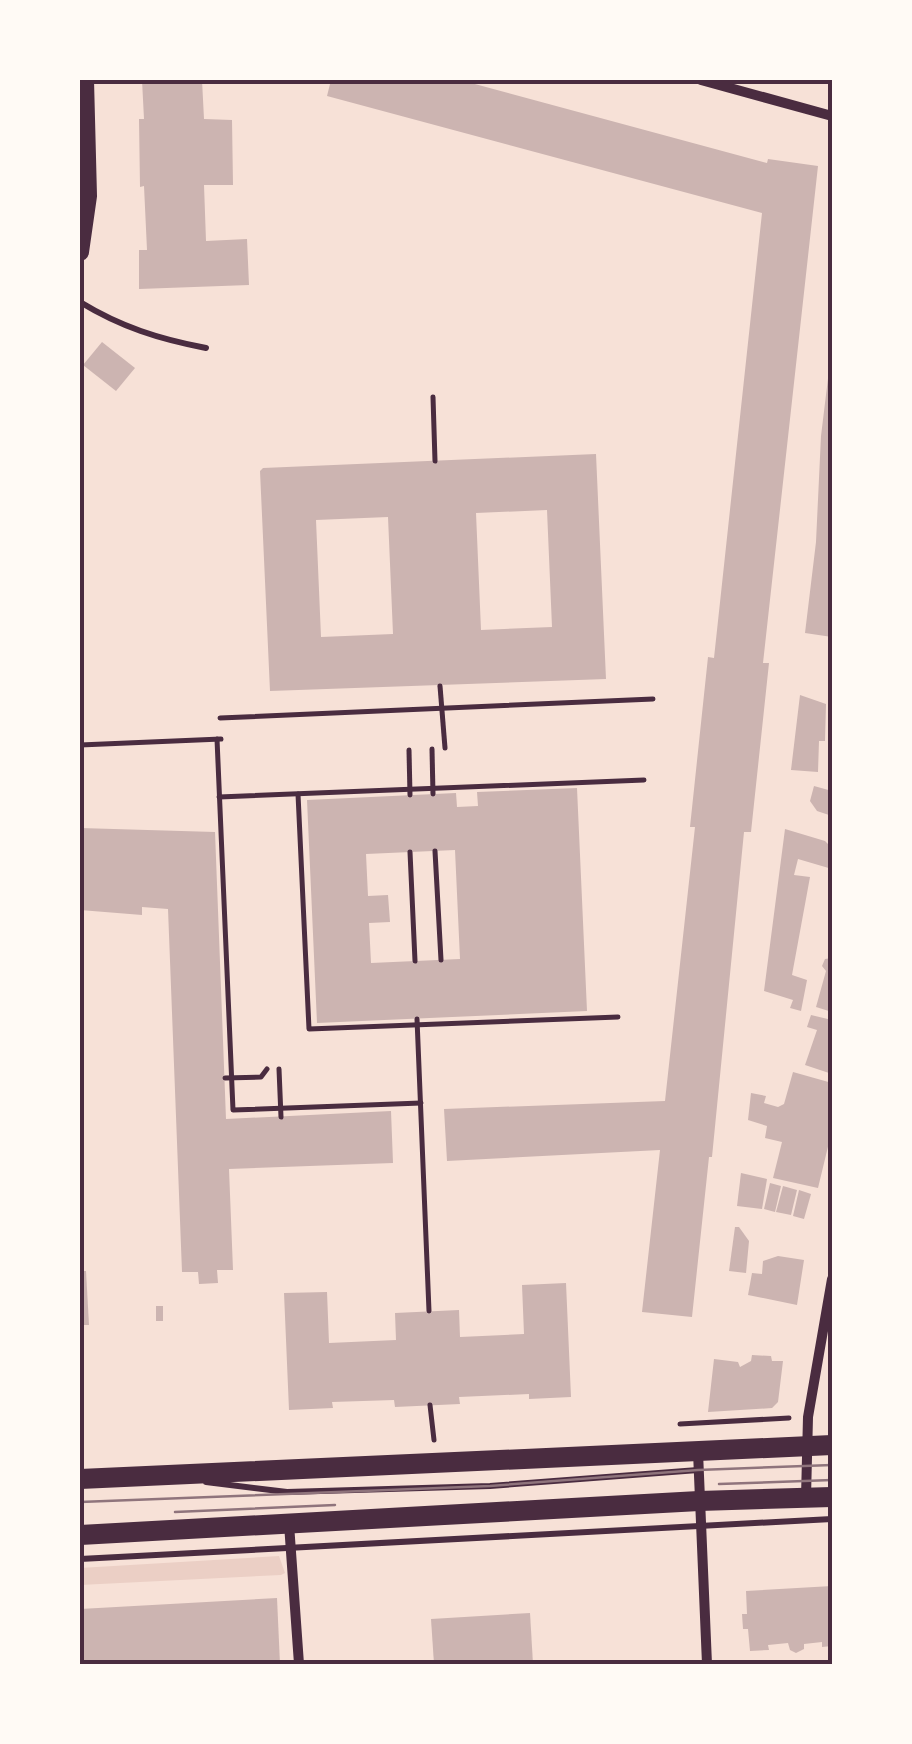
<svg xmlns="http://www.w3.org/2000/svg" width="912" height="1744" viewBox="0 0 912 1744" font-family="'Fira Sans',sans-serif">
  <style>
    .green { fill: #ebcfc5 }
    .building { fill: #ccb4b1; fill-rule: evenodd }
    .lines { fill: none; stroke-linecap: round; stroke-linejoin: round }
    .path { stroke: #4a2c40; stroke-width: 5 }
    .service { stroke: #4a2c40; stroke-width: 6 }
    .minor { stroke: #4a2c40; stroke-width: 10 }
    .tertiary { stroke: #4a2c40; stroke-width: 18 }
    .primary { stroke: #4a2c40; stroke-width: 20 }
    .tram { stroke: #8f747c; stroke-width: 2.5 }
    .neatline { fill: none; stroke: #4a2c40; stroke-width: 4 }
  </style>
  <rect width="100%" height="100%" fill="#f7e1d7"/>
  <!-- green -->
  <path class="green" d="M279,1556l6,17 -4,2 -201,10v-17z"/>
  <!-- building -->
  <g class="building">
    <path d="M142,80h60l2,39 28,1 1,65h-29l2,56 41,-2 2,46 -110,4v-39h8l-3,-64 -4,1 -1,-68h5z"/>
    <path d="M331,80h129l307,83 1,-4 50,7 -55,497h6l-18,169h-7l-32,325h-3l-17,160 -50,-5 18,-162 -213,11 -3,-52 221,-8 30,-274h-5l18,-170 6,1 48,-445 -435,-117z"/>
    <path d="M102,342l33,26 -19,23 -33,-26z"/>
    <path d="M830,362l2,1v274l-27,-4 11,-91 5,-106z"/>
    <path d="M596,454l10,225 -336,12 -10,-220 3,-3zM547,510l5,117 -71,3 -5,-117zM388,517l5,117 -72,3 -5,-117z"/>
    <path d="M800,695l26,9 -1,37h-6l-1,31 -27,-2z"/>
    <path d="M814,786l18,5v25l-15,-5 -7,-10z"/>
    <path d="M577,788l10,223 -270,12 -10,-223 149,-7 1,14 21,-1 -1,-14zM455,850l5,109 -89,4 -2,-40 21,-1 -2,-27 -20,1 -2,-42z"/>
    <path d="M80,828l135,4 11,287 165,-8 2,52 -164,6 4,101h-16l1,13 -19,1 -1,-12h-16l-14,-363 -26,-2v8l-62,-5z"/>
    <path d="M785,829l40,12 7,7v21l-34,-10 -4,16 16,2 -18,98 15,5 -6,31 -11,-3 3,-8 -29,-9z"/>
    <path d="M832,958v54l-16,-5 10,-36 -4,-5 3,-7z"/>
    <path d="M811,1015l21,5v54l-27,-9 12,-35 -10,-3z"/>
    <path d="M793,1072l39,11v47l-14,58 -45,-10 9,-36 -17,-4 2,-12 -19,-6 3,-27 15,3 -2,7 14,4 6,-3z"/>
    <path d="M741,1173l26,6 -5,30 -25,-3z"/>
    <path d="M770,1183l11,3 -6,26 -11,-3z"/>
    <path d="M783,1186l14,4 -6,25 -15,-3z"/>
    <path d="M799,1190l12,4 -7,25 -11,-3z"/>
    <path d="M735,1227h4l10,14 -3,32 -17,-2z"/>
    <path d="M778,1256l26,4 -7,45 -49,-10 4,-22 10,1 1,-13z"/>
    <path d="M80,1271h6l3,54h-9z"/>
    <path d="M566,1283l5,114 -42,2v-5l-70,3 1,7 -65,3 -1,-7 -62,2 1,6 -44,2 -5,-117 43,-1 2,51 67,-3 -1,-27 64,-3 1,27 64,-3 -2,-49z"/>
    <rect x="156" y="1306" width="7" height="15"/>
    <path d="M752,1355l19,1 1,5h11l-5,41 -6,6 -64,4 6,-53 24,3 2,5 11,-6z"/>
    <path d="M832,1586v60l-10,1v-5l-18,2v5l-8,4 -6,-3 -2,-7 -20,2 1,5 -19,1 -2,-22h-5l-1,-15h5l-1,-23z"/>
    <path d="M277,1598l3,66h-200v-55z"/>
    <path d="M530,1613l3,51h-99l-3,-45z"/>
  </g>
  <g class="lines">
    <!-- path -->
    <g class="path">
      <path d="M433,397l2,64"/>
      <path d="M440,686l5,62"/>
      <path d="M220,718l433,-19"/>
      <path d="M217,739l16,371 188,-7"/>
      <path d="M80,745l141,-6"/>
      <path d="M432,749l1,45"/>
      <path d="M409,750l1,45"/>
      <path d="M298,794l11,235 309,-12"/>
      <path d="M219,797l425,-17"/>
      <path d="M435,851l6,109"/>
      <path d="M410,852l5,109"/>
      <path d="M417,1019l12,292"/>
      <path d="M279,1069l2,48"/>
      <path d="M225,1078l36,-1 6,-8"/>
      <path d="M430,1405l4,35"/>
      <path d="M680,1424l109,-6"/>
    </g>
    <!-- service -->
    <g class="service">
      <path d="M80,302c41,25 79,37 126,46"/>
      <path d="M206,1482l81,10 203,-6 208,-16"/>
      <path d="M80,1559l752,-40"/>
    </g>
    <!-- minor -->
    <g class="minor">
      <path d="M701,80l131,36"/>
      <path d="M698,1452l9,212"/>
      <path d="M806,1497l2,-80 24,-138"/>
      <path d="M289,1524l10,140"/>
    </g>
    <!-- tertiary -->
    <path class="tertiary" d="M80,252l8,-56 -3,-116"/>
    <!-- primary -->
    <g class="primary">
      <path d="M80,1479l752,-34"/>
      <path d="M80,1535l619,-34 133,-4"/>
    </g>
    <!-- tram -->
    <g class="tram">
      <path d="M719,1484l113,-4"/>
      <path d="M80,1502l410,-16 208,-16 134,-5"/>
      <path d="M175,1512l160,-7"/>
    </g>
  </g>
  <!-- border -->
  <rect width="912" height="1744" fill="none" stroke="#fffaf5" stroke-width="165"/>
  <rect x="82" y="82" width="748" height="1580" class="neatline"/>
</svg>
